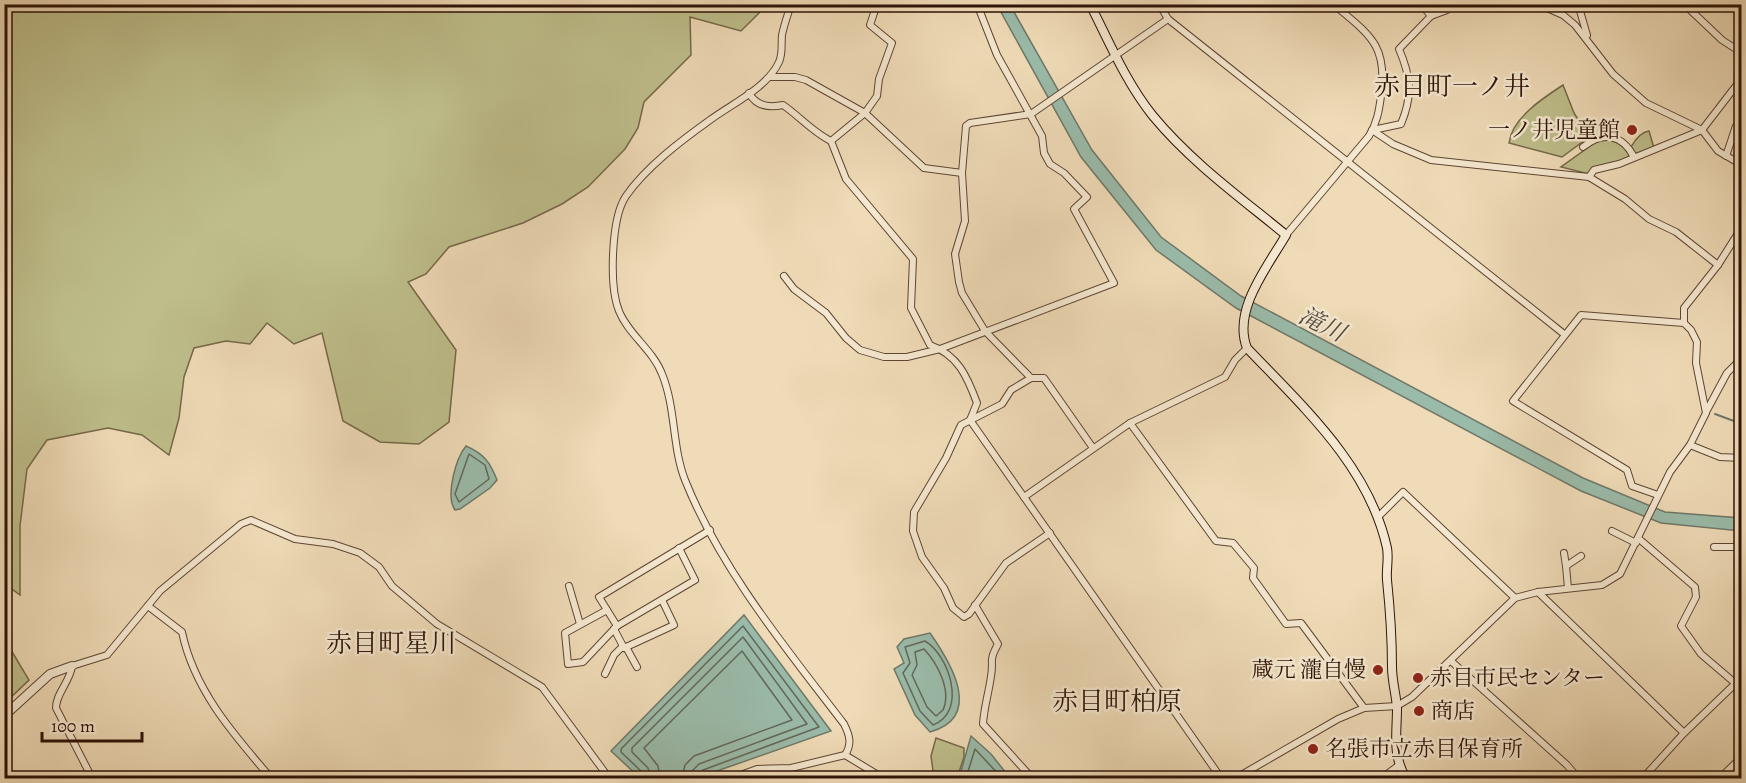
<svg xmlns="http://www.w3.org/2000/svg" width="1746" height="783" viewBox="0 0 1746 783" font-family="Alegreya,'Noto Serif JP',serif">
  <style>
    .green { fill: #bebe8b; stroke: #766849; stroke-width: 1.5 }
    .water { fill: #9abbaa; stroke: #6f7869; stroke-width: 1.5 }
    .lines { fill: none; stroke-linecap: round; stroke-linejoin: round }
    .shore { stroke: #646758; stroke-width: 1.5 }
    .stream { stroke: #6f7869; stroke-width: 2 }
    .minor-casing { stroke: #5e4533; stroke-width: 8 }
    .tertiary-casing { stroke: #5e4533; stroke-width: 10 }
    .secondary-casing { stroke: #2e1307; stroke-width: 10 }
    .minor { stroke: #f5e8d0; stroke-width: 6 }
    .tertiary { stroke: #f5e8d0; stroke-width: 8 }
    .secondary { stroke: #f5e8d0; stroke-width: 8 }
    .poi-dot { fill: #8f2418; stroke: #f5e8d0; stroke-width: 2 }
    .labels { text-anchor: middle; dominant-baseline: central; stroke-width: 5; stroke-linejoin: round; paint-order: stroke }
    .poi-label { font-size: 22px; fill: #2e1307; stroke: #f5e8d0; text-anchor: start }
    .water-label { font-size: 24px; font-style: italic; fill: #544e40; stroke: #f5e8d0 }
    .quarter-label { font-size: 26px; fill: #2e1307; stroke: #f5e8d0 }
  </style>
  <rect width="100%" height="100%" fill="#efdbb7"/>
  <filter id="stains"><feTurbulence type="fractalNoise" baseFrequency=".00333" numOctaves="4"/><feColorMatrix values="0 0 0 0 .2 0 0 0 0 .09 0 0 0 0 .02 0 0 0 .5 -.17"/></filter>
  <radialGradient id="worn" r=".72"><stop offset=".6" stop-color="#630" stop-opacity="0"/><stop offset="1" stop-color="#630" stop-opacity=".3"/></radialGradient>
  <!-- green -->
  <g class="green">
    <path d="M4,5l1,-1 758,1 -4,8 -18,18 -51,-14 1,38 -47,47 -6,26 -13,21 -37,38 -26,17 -39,19 -74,24 -23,27 -18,8 48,68 -7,72 -30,22 -39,-2 -37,-21 -21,-88 -28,11 -27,-21 -17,21 -24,-3 -32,7 -10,29 -5,41 -10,37 -27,-20 -34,-7 -61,12 -20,29 -7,57v69l-16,-12z"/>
    <path d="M1563,85l11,28 15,24 -27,20 -53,-14c3,-25 34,-45 54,-58z"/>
    <path d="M1649,131l5,17 -19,6 -4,-7c4,-7 10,-15 18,-16z"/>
    <path d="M1600,139c15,1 23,4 30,18l-41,17 -28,-7z"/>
    <path d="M5,623v17l24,40 -24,23z"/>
    <path d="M936,738l28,10v9l-7,21h-23l-3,-22z"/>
  </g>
  <!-- water -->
  <g class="water">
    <path d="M997,5h13l82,145 69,87 80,59 342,182 82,34 76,6v13l-80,-8 -80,-32 -345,-183 -80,-58 -75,-93z"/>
    <path d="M466,446c18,8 24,16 31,34l-7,8 -30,21 -5,1c-10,-14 1,-52 11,-64z"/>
    <path d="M744,615l87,116 -134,47h-57l-29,-27z"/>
    <path d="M930,633c21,30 54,84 0,99l-15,-17 -21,-46 10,-6 -7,-16 7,-8z"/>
    <path d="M971,736l20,18 19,24h-51z"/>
  </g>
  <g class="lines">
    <!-- shore -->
    <g class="shore">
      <path d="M469,454l16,11 4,14 -30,23 -4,-8z"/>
      <path d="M925,641c24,14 43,71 8,84l-13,-14 -17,-38 7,-10 -5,-16z"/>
      <path d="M924,649c13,14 28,41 19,61l-7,6 -9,-9 -15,-32 5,-10 -2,-13z"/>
      <path d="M644,778l-2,-6 -21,-20v-3l122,-123 76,101 -116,43 -5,8"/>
      <path d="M651,778l-3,-10 -16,-16v-4l111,-111 64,87 -108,40 -6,6 -2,8"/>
      <path d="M660,778l-2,-12 -14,-18 98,-97 50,69 -98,36 -9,9 -3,13"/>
      <path d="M966,778l9,-29 27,29"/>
    </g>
    <!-- stream -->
    <path class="stream" d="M1715,414l27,10"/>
    <defs>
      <g id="minor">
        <path d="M791,4c-3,10 -7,21 -9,31 -1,10 1,18 -3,27 -12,26 -46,41 -69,58 -28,20 -64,47 -84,76 -15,22 -17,90 -7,115 9,23 34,39 43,63 14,34 10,73 23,106 36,90 101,168 159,244 6,12 8,20 1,31"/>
        <path d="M1159,4l9,15 396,315"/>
        <path d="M1538,4l25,11 12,10 38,49 33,29 56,27 16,21 24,14"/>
        <path d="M1578,4l9,31"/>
        <path d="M1684,4l38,36 20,13"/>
        <path d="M1431,16l16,-6"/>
        <path d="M770,77h25l11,3 59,33 59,55 38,5"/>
        <path d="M749,93c7,13 20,15 34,12 16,11 31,28 48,36l15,38 67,80 -2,49 19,37c28,10 37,31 47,58l-7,17"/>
        <path d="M1372,130l21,14 38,16 158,17 36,22 24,20 27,13 42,33"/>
        <path d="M1373,130l28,-6c12,-29 10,-47 -2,-75l32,-33 -10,-12"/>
        <path d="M831,141l34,-28 12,-17 2,-17 13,-36 -22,-18 7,-21"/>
        <path d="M1583,147c20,-16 39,-13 51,10"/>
        <path d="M1726,156l10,-30h6"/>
        <path d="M1589,177l5,-7 25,-6 83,-34 40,-52"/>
        <path d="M1286,235l83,-99c8,-13 10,-25 12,-40 7,-51 -11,-61 -48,-92"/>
        <path d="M784,276l10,13 32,24 20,25 14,12 24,7h23l33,-8 174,-66 -40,-74 13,-12 -23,-24 -14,-9 -6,-11 -2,-17 -45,-81 -20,-51"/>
        <path d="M1031,378l-46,-47 -23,-38 -3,-11 -4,-28 10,-33 -3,-48 4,-47 4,-3 61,-9 137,-95"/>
        <path d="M1706,412l21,-39 15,-15"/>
        <path d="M970,420l251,358"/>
        <path d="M1130,423l86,118 17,2 21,25 -1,10 33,46 15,-1 63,85"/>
        <path d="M1690,445l30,12 22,1"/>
        <path d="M1658,495l-26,-9 -5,-16 -114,-69 68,-86 103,8"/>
        <path d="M1024,497l106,-74 95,-46 10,-17 12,-12"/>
        <path d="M1378,517l25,-25 112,106"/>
        <path d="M1612,531l24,12"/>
        <path d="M1050,533l-44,30 -37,51 -5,3 -11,-9 -9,-20 -22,-31 -9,-26 1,-19 32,-54 15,-33 41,-21 9,-14 20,-12h13l49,70"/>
        <path d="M1638,538l57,49 1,10 -15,29 20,28 41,35"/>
        <path d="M1714,547h28"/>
        <path d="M1564,553l2,13"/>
        <path d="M569,586l11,38"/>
        <path d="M1568,588l-2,-22 15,-10"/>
        <path d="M1538,592l146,141"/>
        <path d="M975,605l23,39c-10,18 -4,16 -7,32 -2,16 -7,31 -8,48l49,54"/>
        <path d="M148,606l34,26c12,58 52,103 89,146"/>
        <path d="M607,610l-42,23 3,31 15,-2 34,-36 78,-46 -16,-32"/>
        <path d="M617,626l-18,-29 111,-67"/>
        <path d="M614,629l10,19 50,-23 -12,-25"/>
        <path d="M626,647l11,20"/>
        <path d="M1451,661l116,104 11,13"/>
        <path d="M605,674l9,-19 9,-9"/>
        <path d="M92,778l-36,-70c0,-15 14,-26 16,-42l35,-11 53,-64 81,-67 10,-4 44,19 38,5 27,9 19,14 13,19 45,38 105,63 67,91"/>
        <path d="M732,778l25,-9 34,-1 54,-13 38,23"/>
        <path d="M1236,778l102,-59 26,-11 33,-2 15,-9 103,-99 23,-6 64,-7 18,-11 50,-102 20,-27 16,-32 -10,-50 1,-21 -6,-12 -7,-7v-15l34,-43 24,-38"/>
        <path d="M1382,778l16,-12"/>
        <path d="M1643,778l41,-45 52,-50"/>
        <path d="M1720,778l22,-21"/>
      </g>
      <path id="tertiary" d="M4,716l46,-42 22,-8"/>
      <path id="secondary" d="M1090,4c19,38 37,80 63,112 38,46 88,82 133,119 -18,31 -54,75 -39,113 56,59 122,118 140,200 2,11 -1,22 0,32 3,29 5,58 5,87 0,14 4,27 5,41 0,25 -5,48 9,70"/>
    </defs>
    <!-- minor casing -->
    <use href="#minor" class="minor-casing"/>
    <!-- tertiary casing -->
    <use href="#tertiary" class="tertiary-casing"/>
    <!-- secondary casing -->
    <use href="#secondary" class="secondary-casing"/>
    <!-- minor -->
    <use href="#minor" class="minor"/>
    <!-- tertiary -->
    <use href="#tertiary" class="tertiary"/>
    <!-- secondary -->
    <use href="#secondary" class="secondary"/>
  </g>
  <!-- markers -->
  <g class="poi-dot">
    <circle cx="1632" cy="130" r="6"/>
    <circle cx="1378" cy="670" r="6"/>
    <circle cx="1418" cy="678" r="6"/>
    <circle cx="1419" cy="711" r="6"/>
    <circle cx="1313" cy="749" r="6"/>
  </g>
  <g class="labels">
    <!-- poi labels -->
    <g class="poi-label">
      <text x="1620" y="130" text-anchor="end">一ノ井児童館</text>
      <text x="1366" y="670" text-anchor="end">蔵元 瀧自慢</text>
      <text x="1430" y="678">赤目市民センター</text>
      <text x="1431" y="711">商店</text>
      <text x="1325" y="749">名張市立赤目保育所</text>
    </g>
    <!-- water labels -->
    <g class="water-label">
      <text transform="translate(1322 324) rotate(26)">滝川</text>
    </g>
    <!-- quarter labels -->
    <g class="quarter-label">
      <text x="1452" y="86">赤目町一ノ井</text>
      <text x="391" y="643">赤目町星川</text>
      <text x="1117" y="701">赤目町柏原</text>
    </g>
  </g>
  <!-- margin -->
  <rect width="1746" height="783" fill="none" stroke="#efdbb7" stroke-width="24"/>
  <rect x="6" y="6" width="1734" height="771" fill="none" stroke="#2e1307" stroke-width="3"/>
  <rect x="12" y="12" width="1722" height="759" fill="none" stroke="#2e1307" stroke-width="1.5"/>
  <!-- scale -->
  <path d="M42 732v9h100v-9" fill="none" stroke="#2e1307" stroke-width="3"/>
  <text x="51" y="732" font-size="18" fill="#2e1307" stroke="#f5e8d0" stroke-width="4.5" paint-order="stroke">100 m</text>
  <rect width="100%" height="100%" filter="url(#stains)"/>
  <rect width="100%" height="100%" fill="url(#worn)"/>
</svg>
